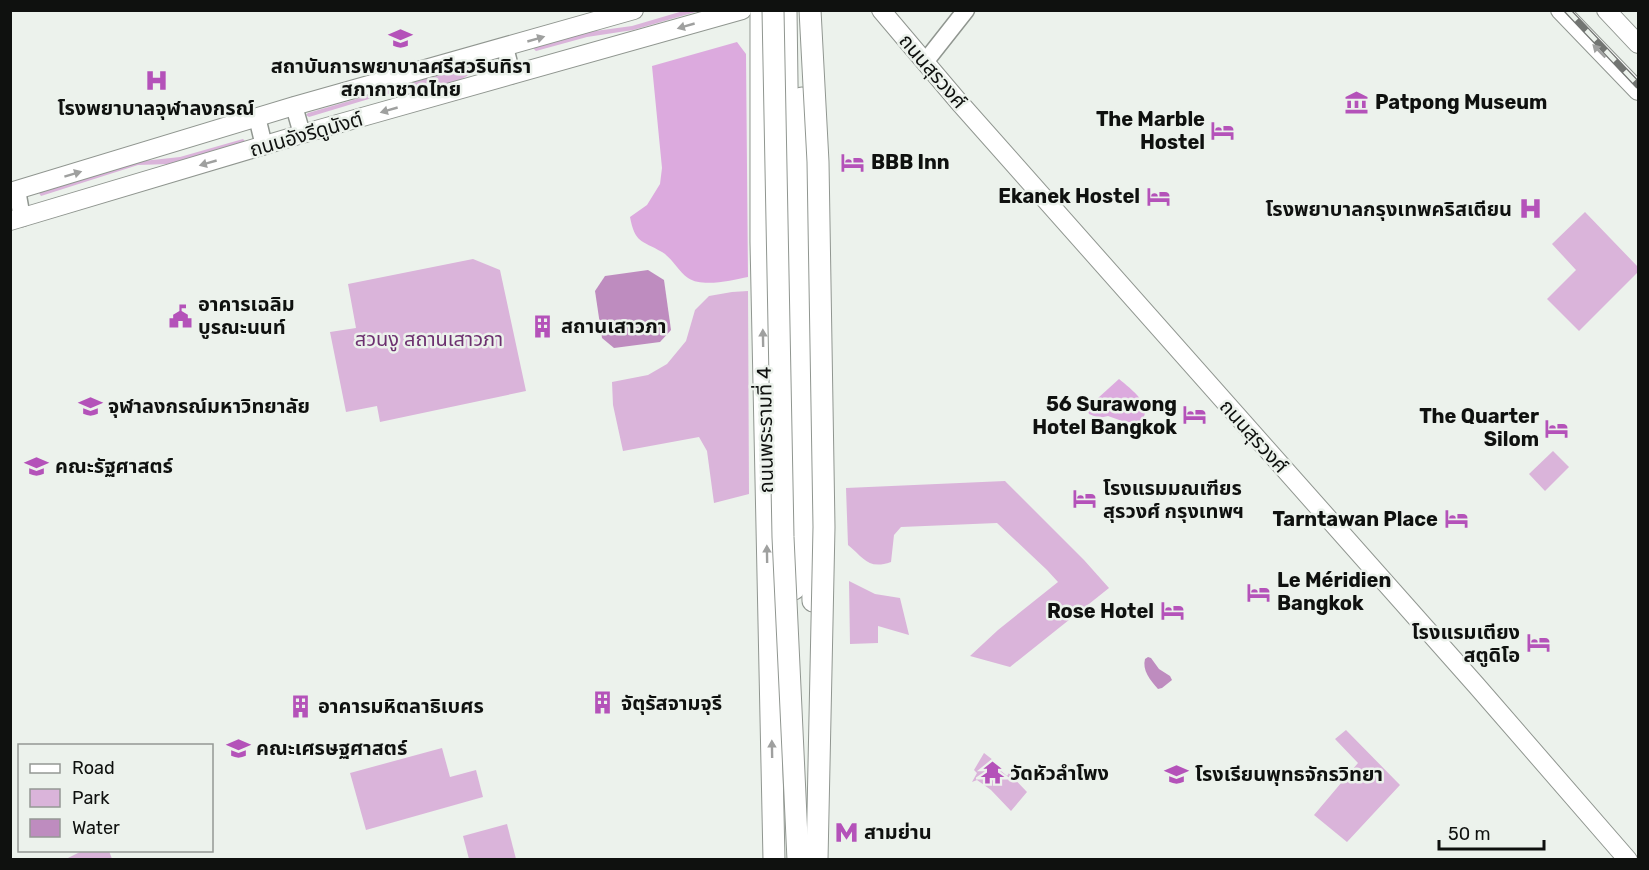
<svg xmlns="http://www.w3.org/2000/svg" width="1649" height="870" viewBox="0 0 1649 870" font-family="Rubik,'Noto Sans Thai',sans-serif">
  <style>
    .green { fill: #dab4da }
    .forest { fill: #dcaade }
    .water { fill: #be8cbf }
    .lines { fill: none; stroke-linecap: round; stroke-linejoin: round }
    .tertiary-casing { stroke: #909690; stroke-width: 19 }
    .secondary-casing { stroke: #909690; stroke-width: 20 }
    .primary-casing { stroke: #909690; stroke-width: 23 }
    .tertiary { stroke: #fff; stroke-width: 16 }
    .secondary { stroke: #fff; stroke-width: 18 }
    .primary { stroke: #fff; stroke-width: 21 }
    .rail-casing { stroke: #727572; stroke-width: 7 }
    .rail { stroke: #ecf2ec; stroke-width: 4.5; stroke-dasharray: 14; stroke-linecap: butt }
    .primary-bridge-casing { stroke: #909690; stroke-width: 23; stroke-linecap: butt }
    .primary-bridge { stroke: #fff; stroke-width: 21 }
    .oneway { fill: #9fa09f }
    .labels { text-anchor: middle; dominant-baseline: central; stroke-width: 5; stroke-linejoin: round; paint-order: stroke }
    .poi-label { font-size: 20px; font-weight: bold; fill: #0f110f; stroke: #ecf2ec; text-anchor: start }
    .street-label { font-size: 20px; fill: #0f110f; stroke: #ecf2ec }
    .park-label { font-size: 20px; fill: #6c306f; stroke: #ecf2ec }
  </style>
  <rect width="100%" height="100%" fill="#ecf2ec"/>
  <!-- green -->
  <g class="green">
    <path d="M683,11h16l-66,19 -46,7 -51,14 -3,-3 1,-2 54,-14 44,-6z"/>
    <path d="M488,61l-1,3 -37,22 -10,3 -34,1 -34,8 -63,19 -3,-2 2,-2z"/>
    <path d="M243,139l2,2v2l-76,21 -31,1 -97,31 -2,-3 1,-2 103,-30 37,-4z"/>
    <path d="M1585,212l53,55v5l-59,59 -32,-32 29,-29 -24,-26z"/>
    <path d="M473,259l27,11 26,121 -146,31 -3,-16 -31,6 -16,-80 26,-4 -8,-44z"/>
    <path d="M748,291l1,203 -35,9 -7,-52 -8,-14 -76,14 -10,-46 -1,-23 36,-7 19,-11 19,-23 9,-31 14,-14 23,-4z"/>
    <path d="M1553,451l16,16 -24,24 -16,-17z"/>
    <path d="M1005,481l79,79 25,28 -99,79 -40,-11 28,-26 60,-48 -11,-12 -50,-47 -96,4 -7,8 -3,27c-23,8 -27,-4 -43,-17l-2,-57z"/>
    <path d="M849,581l26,13 25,4 9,37 -31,-9v17l-28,1z"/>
    <path d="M1346,730l54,55 -53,57 -33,-27 44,-52 -23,-24z"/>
    <path d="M442,748l8,29 26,-7 7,27 -117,33 -16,-57z"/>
    <path d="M984,753l18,14 -2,3 7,6 2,-3 18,19 -16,19 -20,-21 -14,-10 -5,2 5,-9 -3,-3z"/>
    <path d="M507,824l9,35h-47l-6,-23z"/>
    <path d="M82,851h27l3,8h-46z"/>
  </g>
  <!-- forest -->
  <g class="forest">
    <path d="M737,42l9,12 2,223c-16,3 -45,11 -60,1 -10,-7 -16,-20 -26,-26 -21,-12 -27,-9 -32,-35l17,-12 13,-21 2,-16 -10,-102z"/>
    <path d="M1119,379c12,10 37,28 21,43h-15l-17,-6 -9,2 -10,-4 -2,-6z"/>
  </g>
  <!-- water -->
  <g class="water">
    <path d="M648,270l16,10 7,50 -11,12 -46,6 -12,-10 -7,-47 10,-15z"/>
    <path d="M1148,657l3,1 8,11 11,7 2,4 -10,8 -4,1c-8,-9 -16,-19 -13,-30z"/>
  </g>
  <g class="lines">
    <defs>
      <g id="tertiary">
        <path d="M505,47l7,28"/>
        <path d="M925,62l41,-52"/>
        <path d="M294,106l8,28"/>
        <path d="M257,117l7,29"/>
        <path d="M17,190l5,28"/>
      </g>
      <g id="secondary">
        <path d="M881,10l77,91 518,584 152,175"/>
        <path d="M1560,10l78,81"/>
        <path d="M1606,10l32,34"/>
        <path d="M10,192l284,-86 340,-96"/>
        <path d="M10,221l292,-87 440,-124"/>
      </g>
      <g id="primary">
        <path d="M761,10v232l13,618"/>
        <path d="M786,10l8,579"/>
        <path d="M802,98l11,503"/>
      </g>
    </defs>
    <!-- tertiary casing -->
    <use href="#tertiary" class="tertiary-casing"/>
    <!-- secondary casing -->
    <use href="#secondary" class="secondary-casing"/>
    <!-- primary casing -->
    <use href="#primary" class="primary-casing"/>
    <!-- tertiary -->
    <use href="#tertiary" class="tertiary"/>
    <!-- secondary -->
    <use href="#secondary" class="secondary"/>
    <!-- primary -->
    <use href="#primary" class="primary"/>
    <defs>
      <path id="rail" d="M1567,10l71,75"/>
    </defs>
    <!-- rail casing -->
    <use href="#rail" class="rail-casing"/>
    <!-- rail -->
    <use href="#rail" class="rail"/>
    <defs>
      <g id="primary-bridge">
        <path d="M773,10l10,527 15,323"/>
        <path d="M810,10l8,152 6,365 -7,333"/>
      </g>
    </defs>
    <!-- primary-bridge casing -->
    <use href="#primary-bridge" class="primary-bridge-casing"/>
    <!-- primary-bridge -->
    <use href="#primary-bridge" class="primary-bridge"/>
  </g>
  <!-- one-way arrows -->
  <defs><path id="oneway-solid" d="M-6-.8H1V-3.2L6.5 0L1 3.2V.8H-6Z" transform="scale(1.5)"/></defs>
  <g class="oneway">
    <use href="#oneway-solid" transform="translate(686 26) rotate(164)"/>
    <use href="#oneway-solid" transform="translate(536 39) rotate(-16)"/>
    <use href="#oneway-solid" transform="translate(1599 51) rotate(-134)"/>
    <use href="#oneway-solid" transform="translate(389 110) rotate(164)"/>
    <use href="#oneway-solid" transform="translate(208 163) rotate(164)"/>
    <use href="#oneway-solid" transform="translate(73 174) rotate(-17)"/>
    <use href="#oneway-solid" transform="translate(763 338) rotate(-91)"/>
    <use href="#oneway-solid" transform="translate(767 554) rotate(-91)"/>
    <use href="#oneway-solid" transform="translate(772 749) rotate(-91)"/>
  </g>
  <!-- icons -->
  <defs>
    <symbol id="university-bare" viewBox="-9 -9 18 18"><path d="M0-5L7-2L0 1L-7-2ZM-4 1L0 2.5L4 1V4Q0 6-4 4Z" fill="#b452b9" stroke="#ecf2ec" stroke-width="2.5" paint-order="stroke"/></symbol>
    <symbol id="hospital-bare" viewBox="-9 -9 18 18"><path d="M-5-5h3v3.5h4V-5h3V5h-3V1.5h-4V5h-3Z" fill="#b452b9" stroke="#ecf2ec" stroke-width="2.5" paint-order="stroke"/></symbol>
    <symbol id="museum-bare" viewBox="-9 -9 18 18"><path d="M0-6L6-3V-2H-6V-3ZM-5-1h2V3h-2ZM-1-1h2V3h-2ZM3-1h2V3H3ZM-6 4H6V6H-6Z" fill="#b452b9" stroke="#ecf2ec" stroke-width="2.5" paint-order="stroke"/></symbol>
    <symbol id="hotel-bare" viewBox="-9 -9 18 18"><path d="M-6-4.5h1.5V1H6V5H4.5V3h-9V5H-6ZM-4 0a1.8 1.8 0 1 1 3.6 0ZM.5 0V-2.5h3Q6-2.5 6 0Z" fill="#b452b9" stroke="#ecf2ec" stroke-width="2.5" paint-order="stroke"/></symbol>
    <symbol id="civic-bare" viewBox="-9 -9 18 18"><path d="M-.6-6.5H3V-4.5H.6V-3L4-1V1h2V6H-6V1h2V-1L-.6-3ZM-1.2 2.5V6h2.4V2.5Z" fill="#b452b9" stroke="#ecf2ec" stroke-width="2.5" paint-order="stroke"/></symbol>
    <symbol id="building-bare" viewBox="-9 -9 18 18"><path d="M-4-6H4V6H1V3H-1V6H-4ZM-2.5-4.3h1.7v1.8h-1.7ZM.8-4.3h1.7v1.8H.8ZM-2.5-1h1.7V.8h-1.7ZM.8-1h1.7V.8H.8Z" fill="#b452b9" stroke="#ecf2ec" stroke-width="2.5" paint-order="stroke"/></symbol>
    <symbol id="temple-bare" viewBox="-9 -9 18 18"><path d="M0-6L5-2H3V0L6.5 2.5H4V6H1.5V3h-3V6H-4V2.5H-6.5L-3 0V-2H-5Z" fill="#b452b9" stroke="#ecf2ec" stroke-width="2.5" paint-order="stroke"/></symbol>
    <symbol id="school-bare" viewBox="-9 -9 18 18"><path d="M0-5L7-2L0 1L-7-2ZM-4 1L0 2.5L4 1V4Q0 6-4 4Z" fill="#b452b9" stroke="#ecf2ec" stroke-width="2.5" paint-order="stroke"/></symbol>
    <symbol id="metro-bare" viewBox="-9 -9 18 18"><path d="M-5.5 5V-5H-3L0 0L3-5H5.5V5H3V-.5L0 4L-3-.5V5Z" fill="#b452b9" stroke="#ecf2ec" stroke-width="2.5" paint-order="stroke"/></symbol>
  </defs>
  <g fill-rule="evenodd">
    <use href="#university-bare" x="384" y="22" width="33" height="33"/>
    <use href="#hospital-bare" x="140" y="64" width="33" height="33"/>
    <use href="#museum-bare" x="1340" y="86" width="33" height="33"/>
    <use href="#hotel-bare" x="1206" y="114" width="33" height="33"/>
    <use href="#hotel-bare" x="836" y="146" width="33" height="33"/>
    <use href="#hotel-bare" x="1142" y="180" width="33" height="33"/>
    <use href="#hospital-bare" x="1514" y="192" width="33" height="33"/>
    <use href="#civic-bare" x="164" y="300" width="33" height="33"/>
    <use href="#building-bare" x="526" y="310" width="33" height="33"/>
    <use href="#university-bare" x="74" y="390" width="33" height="33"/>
    <use href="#hotel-bare" x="1178" y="398" width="33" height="33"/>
    <use href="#hotel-bare" x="1540" y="412" width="33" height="33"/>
    <use href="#university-bare" x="20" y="450" width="33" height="33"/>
    <use href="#hotel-bare" x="1068" y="482" width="33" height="33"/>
    <use href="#hotel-bare" x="1440" y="502" width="33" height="33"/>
    <use href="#hotel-bare" x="1242" y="576" width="33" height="33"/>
    <use href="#hotel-bare" x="1156" y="594" width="33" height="33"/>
    <use href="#hotel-bare" x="1522" y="626" width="33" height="33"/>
    <use href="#building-bare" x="586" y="686" width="33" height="33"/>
    <use href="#building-bare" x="284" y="690" width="33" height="33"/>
    <use href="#university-bare" x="222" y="732" width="33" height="33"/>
    <use href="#temple-bare" x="976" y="756" width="33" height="33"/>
    <use href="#school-bare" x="1160" y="758" width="33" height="33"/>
    <use href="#metro-bare" x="830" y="816" width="33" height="33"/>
  </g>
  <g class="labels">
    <!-- poi labels -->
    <g class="poi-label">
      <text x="401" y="66" text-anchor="middle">สถาบันการพยาบาลศรีสวรินทิรา<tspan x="401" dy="23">สภากาชาดไทย</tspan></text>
      <text x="1375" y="102">Patpong Museum</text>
      <text x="156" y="108" text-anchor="middle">โรงพยาบาลจุฬาลงกรณ์</text>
      <text x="1205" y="119" text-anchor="end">The Marble<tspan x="1205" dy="23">Hostel</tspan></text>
      <text x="871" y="162">BBB Inn</text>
      <text x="1140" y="196" text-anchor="end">Ekanek Hostel</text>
      <text x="1512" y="209" text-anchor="end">โรงพยาบาลกรุงเทพคริสเตียน</text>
      <text x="198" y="304">อาคารเฉลิม<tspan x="198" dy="23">บูรณะนนท์</tspan></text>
      <text x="561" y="326">สถานเสาวภา</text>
      <text x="1177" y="404" text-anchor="end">56 Surawong<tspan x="1177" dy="23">Hotel Bangkok</tspan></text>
      <text x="108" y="406">จุฬาลงกรณ์มหาวิทยาลัย</text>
      <text x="1539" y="416" text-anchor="end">The Quarter<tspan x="1539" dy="23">Silom</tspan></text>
      <text x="55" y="466">คณะรัฐศาสตร์</text>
      <text x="1103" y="488">โรงแรมมณเฑียร<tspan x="1103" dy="23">สุรวงศ์ กรุงเทพฯ</tspan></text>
      <text x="1438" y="519" text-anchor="end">Tarntawan Place</text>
      <text x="1277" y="580">Le Méridien<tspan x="1277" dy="23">Bangkok</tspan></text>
      <text x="1154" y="611" text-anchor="end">Rose Hotel</text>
      <text x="1520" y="632" text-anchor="end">โรงแรมเตียง<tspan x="1520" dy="23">สตูดิโอ</tspan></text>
      <text x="621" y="703">จัตุรัสจามจุรี</text>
      <text x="318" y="706">อาคารมหิตลาธิเบศร</text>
      <text x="256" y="748">คณะเศรษฐศาสตร์</text>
      <text x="1010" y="773">วัดหัวลำโพง</text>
      <text x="1195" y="774">โรงเรียนพุทธจักรวิทยา</text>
      <text x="864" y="832">สามย่าน</text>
    </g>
    <!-- street labels -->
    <g class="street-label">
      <text transform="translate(933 71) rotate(49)">ถนนสุรวงศ์</text>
      <text transform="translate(306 134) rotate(-16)">ถนนอังรีดูนังต์</text>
      <text transform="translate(765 430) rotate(-91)">ถนนพระรามที่ 4</text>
      <text transform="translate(1254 436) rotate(48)">ถนนสุรวงศ์</text>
    </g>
    <!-- park labels -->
    <g class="park-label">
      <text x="429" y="339">สวนงู สถานเสาวภา</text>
    </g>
  </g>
  <!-- border -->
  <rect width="1649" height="870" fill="none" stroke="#0f110f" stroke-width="24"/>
  <!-- legend -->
  <rect x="18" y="744" width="195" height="108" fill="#ecf2ec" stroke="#949894" stroke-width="1.5"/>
  <rect x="30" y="764" width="30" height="9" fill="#ffffff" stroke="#949894" stroke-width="1.5"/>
  <text x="72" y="774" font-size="18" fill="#0f110f">Road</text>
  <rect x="30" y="789" width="30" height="18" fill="#dab4da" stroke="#949894" stroke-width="1.5"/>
  <text x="72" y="804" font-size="18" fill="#0f110f">Park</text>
  <rect x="30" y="819" width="30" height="18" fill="#be8cbf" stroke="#949894" stroke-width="1.5"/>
  <text x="72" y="834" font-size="18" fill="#0f110f">Water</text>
  <!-- scale -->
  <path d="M1439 840v9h105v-9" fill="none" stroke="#0f110f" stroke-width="3"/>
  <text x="1448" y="840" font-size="18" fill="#0f110f" stroke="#ecf2ec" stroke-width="4.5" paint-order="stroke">50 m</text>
</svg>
